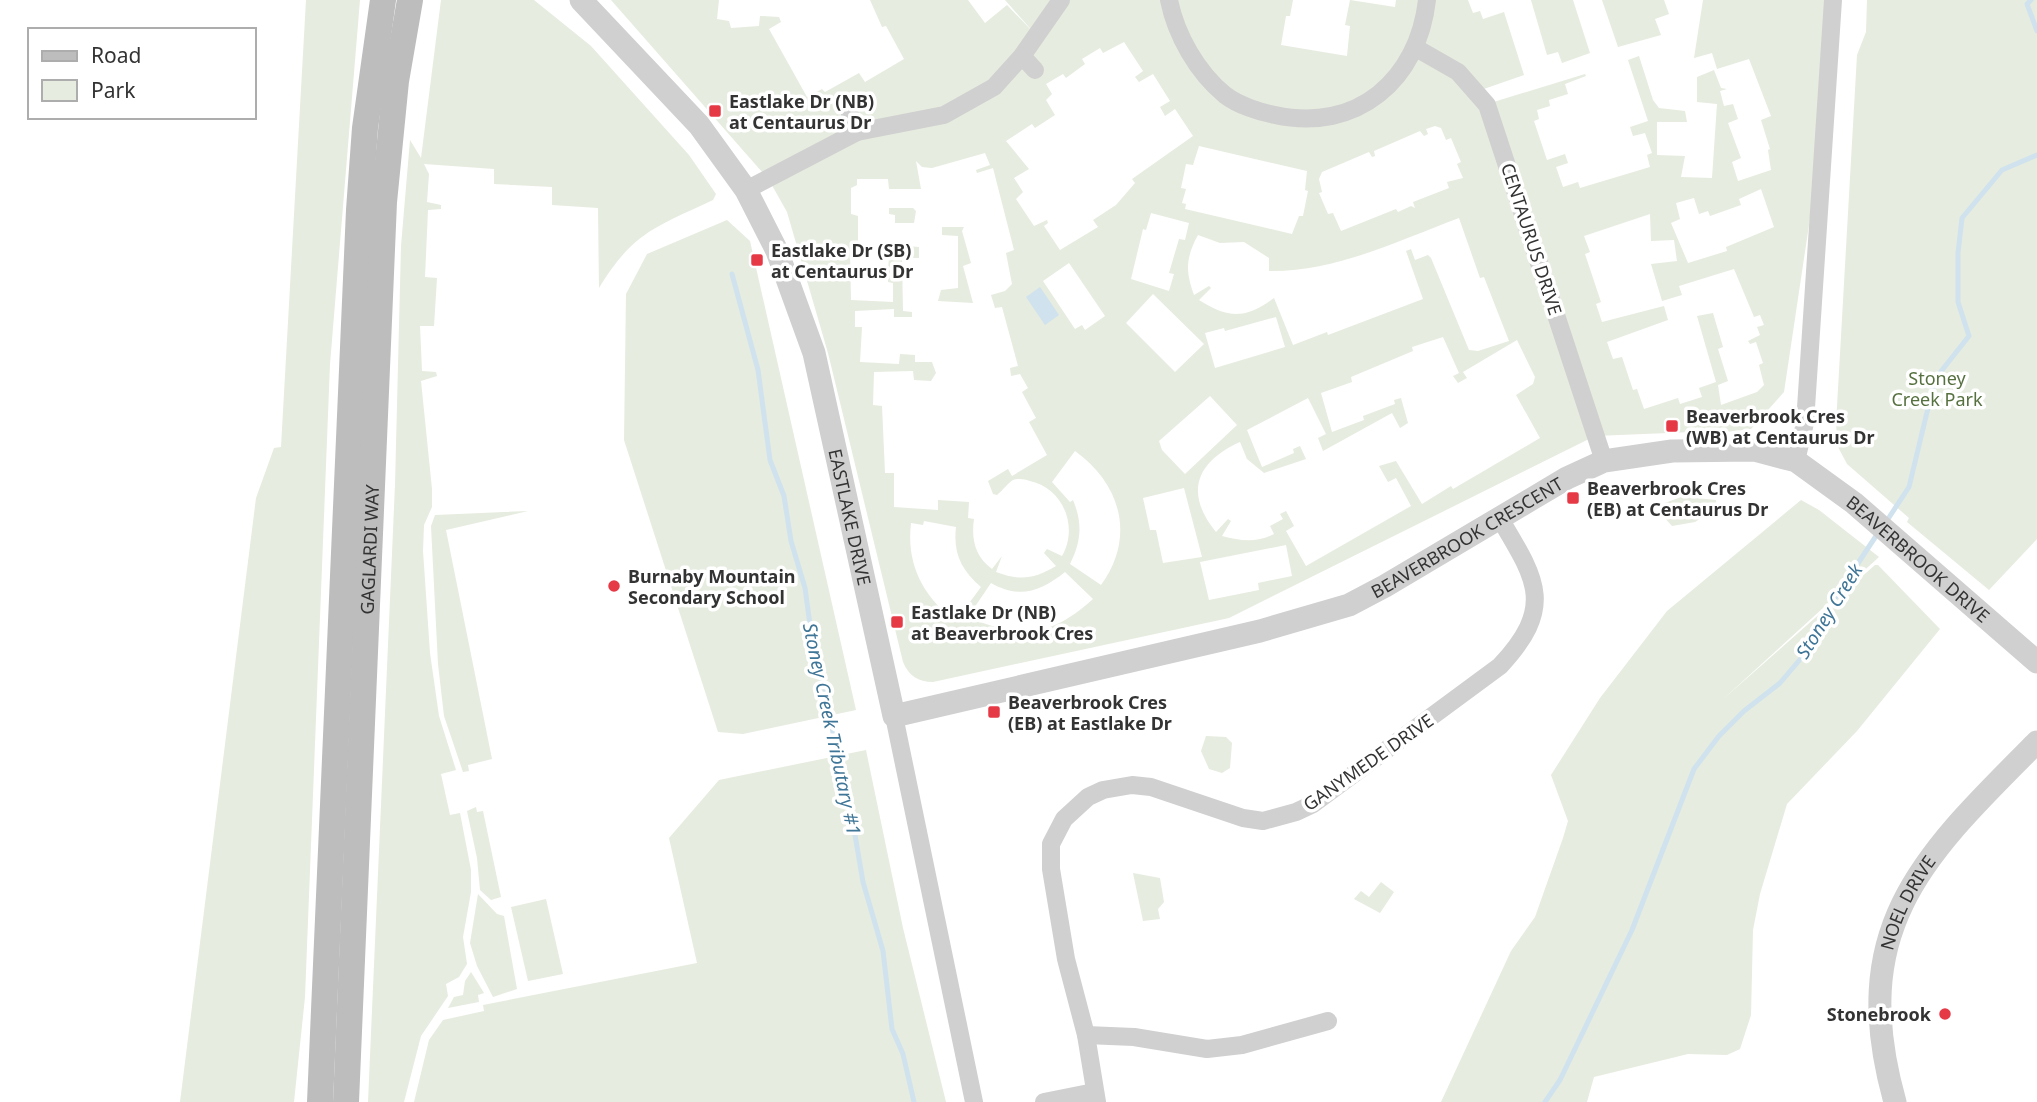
<svg xmlns="http://www.w3.org/2000/svg" width="2037" height="1102" viewBox="0 0 2037 1102" font-family="'Noto Sans',sans-serif">
  <style>
    .green { fill: #e6ecdf; fill-rule: evenodd }
    .water { fill: #cfe2ee }
    .lines { fill: none; stroke-linecap: round; stroke-linejoin: round }
    .stream { stroke: #cfe2ee; stroke-width: 5 }
    .minor { stroke: #d0d0d0; stroke-width: 18 }
    .tertiary { stroke: #d0d0d0; stroke-width: 23 }
    .secondary { stroke: #bdbdbd; stroke-width: 26 }
    .poi-dot { fill: #e63946; stroke: #fff; stroke-width: 2.5 }
    .labels { text-anchor: middle; dominant-baseline: central; stroke-width: 7; stroke-linejoin: round; paint-order: stroke }
    .poi-label { font-size: 18px; font-weight: bold; fill: #333; stroke: #fff; text-anchor: start }
    .street-label { font-size: 18px; fill: #333; stroke: #fff }
    .park-label { font-size: 18px; fill: #56703f; stroke: #fff }
    .water-label { font-size: 19px; font-style: italic; fill: #3f7597; stroke: #fff }
  </style>
  <rect width="100%" height="100%" fill="#fff"/>
  <!-- green -->
  <g class="green">
    <path d="M306,0h54l-30,364 -25,633 -11,105h-114l76,-604 18,-50 7,-1z"/>
    <path d="M441,0h93l57,46 98,109 27,39 -3,6c-57,27 -80,32 -114,88l-1,-80 -46,-3v-18l-58,-3v-15l-70,-5 5,10 -2,28 14,3v4l-13,1 -3,67 12,1 -3,48h-14l2,45 14,1 1,4 -16,5 11,108v18l-8,18 -1,26 7,102 9,63 17,54 -15,4 9,41 10,-2 11,57v22l-8,45 4,27 -8,13 -13,7 2,12 -27,40 -17,66h-36l27,-617 6,-239 9,-106 11,18z"/>
    <path d="M611,0h108l-2,19 12,2 2,7 28,-2 1,-10 19,1 2,5 -12,7 38,68 15,-8 3,3 34,-19 6,9 39,-23 -18,-33 -4,1 -12,-27h98l17,23 22,-18 29,30 -31,-35h288l-3,16h-4l-5,29 66,11 3,-30 -5,-1 5,-25 45,7 1,-7h72l5,13 7,-2 3,8 21,-7 20,63 -46,16 9,13 98,-30 1,2 -21,8 3,10 -19,6 1,6 -13,4 2,9 -5,2 13,39 18,-6 3,9 -12,4 7,20 15,-5 2,6 70,-21 -3,-12 5,-2 -7,-20 -12,3 -3,-9 18,-6 -20,-61 11,-4 14,44 6,8 26,3 2,11h-30v33l28,1 -4,21 31,1 5,-74 -20,-2v-25l17,-7 7,18 6,1 -7,2 4,15 9,-2 5,15 -10,4 13,35 -9,4 6,19 33,-11 -3,-20 2,-1 -9,-29 10,-4 -22,-57 -32,10 -5,-16 -18,5 9,-58h131l-6,98 -44,294 -33,37 -42,5 -12,-7 -5,5 -97,4 -366,182 -296,64c-15,0 -24,-6 -30,-20l-75,-309 -41,-141 -18,-32zM1124,42l19,29 -8,6 4,5 14,-8 17,27 -10,6 5,9 10,-7 18,27 -61,43 3,4 -19,22 -23,15 5,7 -38,23 -16,-24 4,-3 -1,-3 -13,6 -18,-27 7,-7 -9,-14 15,-9 -23,-28 26,-17 3,4 20,-13 -9,-15 6,-6 -6,-10 17,-10 3,4 19,-14 -3,-5 18,-11 3,5zM1435,126l6,2 5,12 5,-2 10,24 -4,2 6,14 -16,4 2,6 -36,14 2,6 -4,-2 -13,6 -2,-3 -55,22 -8,-18 -5,1 -9,-21 3,-1 -3,-13 3,-7 47,-20 3,5 3,-1 -1,-5 46,-20 4,5 4,-2 -2,-5zM1199,146l108,25 -2,19 3,1 -5,25h-4l-7,18 -107,-25 1,-5 -4,-1 4,-14 -5,-1 5,-24 7,1zM985,153l5,12 -14,5 1,3 16,-5 21,82 -8,3 6,31 -7,7 -14,4 4,13 7,-1 16,59 -8,2 1,8 9,-2 8,14 -6,4 14,26 -7,4 18,33 -35,21 -4,-7 -20,12 5,13 4,1c5,-4 11,-12 16,-15 5,-2 12,-1 17,1 33,7 49,46 32,75l-15,-7 -3,4 12,13c-22,13 -36,15 -60,6l6,-16 -10,13c-17,-12 -21,-30 -18,-50l-6,-1 1,-16 -31,-2v10l-44,-3v-34h-9l-3,-67 -9,-1 1,-33 39,-1 1,9 17,1 5,-8 -4,-11h-17v-7l-15,-1 -1,10 -39,-2 2,-35h-7v-16l39,-2v8h18v-5l-9,-1 -1,-53h17v-11l-24,-2v4h-6l-1,33 5,1v19l-42,-2 -1,-51h8v-33l-7,-2v-26l6,-3v-6h31l1,10h32l-5,-28 6,6 10,1zM1761,189l13,38 -48,20 1,4 -39,12 -17,-40 9,-4 -4,-16 18,-5 5,16 9,-3 2,5 31,-11 -2,-6zM1151,213l38,10 -4,17 -6,-1 -10,34 5,1 -5,17 -38,-12 12,-50 3,1zM1650,214l1,27 23,-1 3,21 -26,3 11,37 20,-6 -3,-9 55,-17 20,48 6,-2 4,10 -7,2 3,8 -12,6 2,3 6,-2 7,21 -4,2 5,20 -7,7 -36,13 -3,-20 10,-4 -10,-32 5,-2 -10,-34 -16,3 19,66 -17,6 3,9 -22,7 -2,-6 -34,11 -7,-20 -4,1 -11,-33 -9,2 -6,-17 61,-22 -4,-14 -62,16 -6,-18 5,-2 -16,-48 5,-2 -6,-16zM1459,218l21,60 4,-1 25,64 -31,10 -9,-1 -38,-92 -3,-3 -13,5 -4,-11 -5,2 17,48 -95,36 -1,-3 -34,13 -19,-47c-29,21 -45,21 -75,2l12,-12 -2,-2 -15,9c-9,-24 -8,-38 4,-60l22,8 24,-1 25,16v13c67,1 128,-30 190,-53zM1069,263l36,53 -20,14 -3,-5 -7,4 -32,-48zM1153,294l51,50 -29,28 -49,-49zM1276,317l9,30 -70,21 -10,-35 19,-5 1,3zM1443,337l16,36 -6,3 5,7 9,-5 -4,-6 54,-32 18,37 -2,7 -17,11 24,43 -87,51 -2,-3 -29,18 -26,-43 -17,5 9,16 8,-4 15,28 -105,60 -20,-35 8,-5 -8,-15 -6,3 3,5 -13,7 4,8c-18,9 -33,7 -52,2l9,-15 -3,-2 -12,13c-32,-39 -20,-70 24,-90l7,17 17,14 42,-14 -6,-13 -7,3 1,4 -32,14 -15,-37 61,-32 18,36 -8,4 5,13 69,-38 8,15 8,-5 -7,-25 -7,2 1,4 -32,12 1,4 -32,12 -11,-39 31,-11 -1,-5 62,-26 -1,-4zM1210,396l27,29 -52,49 -23,-24 -3,-9zM1075,451c46,33 61,86 26,134l-31,-21c11,-22 13,-40 3,-64l-3,2 -18,-20zM1184,488l18,69 -39,6 -7,-33h-6l-7,-32zM924,521l32,6c-3,26 5,43 25,60l-25,34c-33,-24 -50,-57 -45,-98l12,2zM1286,545l6,31 -34,7 1,7 -50,10 -9,-38zM1065,572l28,27c-41,37 -71,41 -122,19l1,-7 19,-28c28,16 49,9 74,-11z"/>
    <path d="M1531,0h42l17,53 -28,10 -4,-11 -11,3z"/>
    <path d="M1602,0h62l5,14 -14,5 6,16 -43,12z"/>
    <path d="M1867,0h170v539l-48,51 -82,-68 2,-4 -62,-54 -9,-17 -2,-23 21,-369 9,-23z"/>
    <path d="M889,208h24l3,3 -2,12h-19v-8l-6,-1z"/>
    <path d="M727,220l23,21 106,469 -113,24 -25,-2 -94,-292 2,-146 21,-40z"/>
    <path d="M942,227h22l-2,4 9,32 -8,3 10,37 -35,-2 3,-11 17,-2v-52l-16,-1z"/>
    <path d="M1692,493l4,5 20,2 1,8 -22,14 -23,4 -8,-9 -2,-13z"/>
    <path d="M1801,500l18,10 60,47 -158,144 154,-136h3l62,64 -83,102 -70,73 -27,90 -7,36 -2,85 -11,34 -13,6 -39,-1 -94,23 -7,25h-146l70,-151 24,-34 28,-79 5,-17 -17,-46 49,-77 67,-87z"/>
    <path d="M528,511l-82,19 46,229 -24,6 1,6 -6,1 -19,-56 -6,-52 -7,-138 4,-11z"/>
    <path d="M1206,736l20,1 6,6 -2,25 -8,5 -13,-4 -8,-18z"/>
    <path d="M866,750l37,178 43,174h-532l15,-62 14,-20 41,-9 -1,-6 214,-42 -28,-125 50,-58z"/>
    <path d="M476,807l1,5 6,-1 18,86 -10,3 -11,-10 -3,-32 -10,-47z"/>
    <path d="M1133,873l27,5 4,24 -6,7 2,10 -17,2z"/>
    <path d="M1381,882l13,10 -14,21 -26,-14 7,-8 8,6z"/>
    <path d="M478,894l19,20 7,2 13,73 -24,8 -16,-31 -7,-23z"/>
    <path d="M546,899l17,75 -35,7 -17,-74z"/>
    <path d="M471,972l13,21 -6,2 1,7 -31,6 6,-11 9,-2 2,-14z"/>
  </g>
  <!-- water -->
  <path class="water" d="M1040,287l19,28 -14,10 -19,-28z"/>
  <g class="lines">
    <!-- stream -->
    <g class="stream">
      <path d="M2031,0l-4,4 10,27"/>
      <path d="M732,274l26,96 12,90 14,36 7,45 14,47 9,66 13,41 13,82 14,52 9,53 20,69 9,78 11,25 11,48"/>
      <path d="M1886,522l23,-35 26,-108 34,-43 -11,-34v-49l4,-35 40,-48 35,-15"/>
      <path d="M1545,1102l15,-22 72,-150 62,-161 25,-33 25,-25 36,-28 28,-33 17,-37 53,-80"/>
    </g>
    <!-- minor -->
    <g class="minor">
      <path d="M1169,0c7,35 28,72 56,95 13,10 34,17 50,20 82,18 143,-35 152,-115"/>
      <path d="M1416,48l42,24 29,33 117,356"/>
      <path d="M1022,56l13,14"/>
      <path d="M850,115l7,17"/>
      <path d="M746,190l111,-58 87,-17 50,-28 28,-31 39,-56"/>
      <path d="M1796,461l9,-38 28,-423"/>
      <path d="M894,716l80,386"/>
      <path d="M1086,1035l48,2 73,12 35,-4 86,-24"/>
      <path d="M1044,1102l50,-10"/>
      <path d="M1097,1102l-11,-67 -20,-76 -15,-90v-25l13,-25 24,-22 15,-7 29,-5 19,2 92,31 20,3 33,-9 17,-8 187,-138c56,-60 36,-87 -1,-149"/>
    </g>
    <!-- tertiary -->
    <g class="tertiary">
      <path id="s1" d="M581,0l118,125 47,65 31,61 37,102 80,363 366,-85 89,-26 36,-19 182,-108 37,-17 68,-10 82,-1 42,11 58,42 183,159"/>
      <path id="s2" d="M1895,1102c-49,-174 27,-245 142,-360"/>
    </g>
    <!-- secondary -->
    <g class="secondary">
      <path d="M320,1102l39,-892 6,-82 18,-128"/>
      <path id="s3" d="M346,1102l38,-900 12,-121 14,-81"/>
    </g>
  </g>
  <!-- markers -->
  <g class="poi-dot">
    <rect x="708" y="104" width="14" height="14" rx="3.5"/>
    <rect x="750" y="253" width="14" height="14" rx="3.5"/>
    <rect x="1665" y="419" width="14" height="14" rx="3.5"/>
    <rect x="1566" y="491" width="14" height="14" rx="3.5"/>
    <circle cx="614" cy="586" r="7"/>
    <rect x="890" y="615" width="14" height="14" rx="3.5"/>
    <rect x="987" y="705" width="14" height="14" rx="3.5"/>
    <circle cx="1945" cy="1014" r="7"/>
  </g>
  <g class="labels">
    <!-- poi labels -->
    <g class="poi-label">
      <text x="729" y="101">Eastlake Dr (NB)<tspan x="729" dy="21">at Centaurus Dr</tspan></text>
      <text x="771" y="250">Eastlake Dr (SB)<tspan x="771" dy="21">at Centaurus Dr</tspan></text>
      <text x="1686" y="416">Beaverbrook Cres<tspan x="1686" dy="21">(WB) at Centaurus Dr</tspan></text>
      <text x="1587" y="488">Beaverbrook Cres<tspan x="1587" dy="21">(EB) at Centaurus Dr</tspan></text>
      <text x="628" y="576">Burnaby Mountain<tspan x="628" dy="21">Secondary School</tspan></text>
      <text x="911" y="612">Eastlake Dr (NB)<tspan x="911" dy="21">at Beaverbrook Cres</tspan></text>
      <text x="1008" y="702">Beaverbrook Cres<tspan x="1008" dy="21">(EB) at Eastlake Dr</tspan></text>
      <text x="1931" y="1014" text-anchor="end">Stonebrook</text>
    </g>
    <!-- street labels -->
    <g class="street-label">
      <text transform="translate(1532 239) rotate(72)">CENTAURUS DRIVE</text>
      <text stroke="none"><textPath href="#s1" startOffset="597">EASTLAKE DRIVE</textPath></text>
      <text stroke="none"><textPath href="#s1" startOffset="1405">BEAVERBROOK CRESCENT</textPath></text>
      <text stroke="none"><textPath href="#s3" startOffset="553">GAGLARDI WAY</textPath></text>
      <text stroke="none"><textPath href="#s1" startOffset="1913">BEAVERBROOK DRIVE</textPath></text>
      <text transform="translate(1368 762) rotate(-35)">GANYMEDE DRIVE</text>
      <text stroke="none"><textPath href="#s2" startOffset="206">NOEL DRIVE</textPath></text>
    </g>
    <!-- park labels -->
    <g class="park-label">
      <text x="1937" y="378">Stoney<tspan x="1937" dy="21">Creek Park</tspan></text>
    </g>
    <!-- water labels -->
    <g class="water-label">
      <text transform="translate(1829 611) rotate(-58)">Stoney Creek</text>
      <text transform="translate(832 729) rotate(78)">Stoney Creek Tributary #1</text>
    </g>
  </g>
  <!-- legend -->
  <rect x="28" y="28" width="228" height="91" fill="#ffffff" stroke="#adadad" stroke-width="2"/>
  <rect x="42" y="51" width="35" height="10" fill="#bdbdbd" stroke="#adadad" stroke-width="2"/>
  <text x="91" y="63" font-size="21" fill="#333333">Road</text>
  <rect x="42" y="80" width="35" height="21" fill="#e6ecdf" stroke="#adadad" stroke-width="2"/>
  <text x="91" y="98" font-size="21" fill="#333333">Park</text>
</svg>
